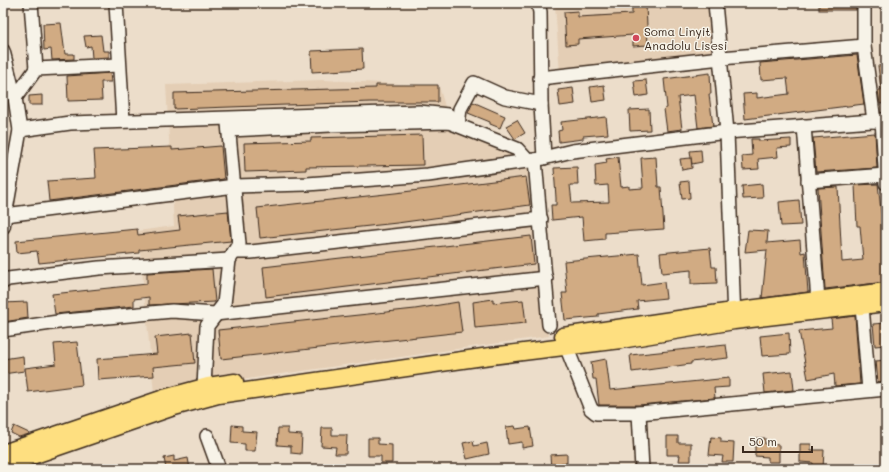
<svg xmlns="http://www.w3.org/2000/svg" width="889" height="472" viewBox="0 0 889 472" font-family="Mali,sans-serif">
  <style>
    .built { fill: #e4ceb5 }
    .building { fill: #d1ab83; stroke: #3b2a1e }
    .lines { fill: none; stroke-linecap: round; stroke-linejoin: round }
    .minor-casing { stroke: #3b2a1e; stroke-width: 16 }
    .major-casing { stroke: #3b2a1e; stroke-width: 19 }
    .minor { stroke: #f7f3e8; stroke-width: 13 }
    .major { stroke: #fedf80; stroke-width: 16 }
    .poi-dot { fill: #d1495b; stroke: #f7f3e8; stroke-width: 1.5 }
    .labels { text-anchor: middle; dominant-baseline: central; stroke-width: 3; stroke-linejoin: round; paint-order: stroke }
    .poi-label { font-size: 12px; fill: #3b2a1e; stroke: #f7f3e8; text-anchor: start }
  </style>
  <rect width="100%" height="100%" fill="#ecddca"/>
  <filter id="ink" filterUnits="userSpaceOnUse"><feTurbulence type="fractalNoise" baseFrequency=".025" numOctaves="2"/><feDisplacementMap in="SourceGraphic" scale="8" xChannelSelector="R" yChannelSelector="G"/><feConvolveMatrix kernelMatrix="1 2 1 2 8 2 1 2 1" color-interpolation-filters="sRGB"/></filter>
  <g filter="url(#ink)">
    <!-- built -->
    <g class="built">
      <path d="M595,3h104l16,14v42l-155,15 -5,-69z"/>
      <path d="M324,80l115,6 7,24 2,14 86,37 15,175 -275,39 -120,18 -16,-162 36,-5 -8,-141z"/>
    </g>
    <!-- building -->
    <g class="building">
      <rect x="819" y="3" width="37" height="7"/>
      <path d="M646,6l2,39 -15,1v-11l-55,4v5l-12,1 -2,-33 14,-1v6l54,-3v-7z"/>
      <path d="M61,23l4,31h9v5l-22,1 -1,-11 -7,1 -1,-26z"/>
      <path d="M101,35l2,16h6v6l-17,1 -1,-12 -5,1 -2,-11z"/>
      <path d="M362,49l1,20 -51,3 -1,-21z"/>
      <path d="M857,55l7,49 -119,15 -2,-25 14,-1v5l32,-4 -2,-16 -26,2 -1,-17z"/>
      <path d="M886,65v38l-6,1 -2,-14h3l-3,-24z"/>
      <path d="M110,73l1,9h-10l1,18 -34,1 -1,-25z"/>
      <path d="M710,73l1,21h-2l4,32 -15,2 -4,-33 -16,2 4,32 -15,2 -3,-22 3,-1 -3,-29z"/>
      <path d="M646,80l2,15 -12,2 -2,-16z"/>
      <path d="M376,85h62v17h-68l-196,7v-16l202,-5z"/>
      <path d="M604,85l2,15 -14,2 -2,-15z"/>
      <path d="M573,88l2,16 -15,2 -2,-16z"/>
      <path d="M42,95v10h-13v-9z"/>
      <path d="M473,102l32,14 -5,12 -10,-4v-2l-22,-9z"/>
      <path d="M649,109l1,21 -20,1 -1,-21z"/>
      <path d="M606,117l2,17 -25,2v3l-24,3 -1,-11 4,-1 -1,-8z"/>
      <path d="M517,120l8,13 -10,6 -9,-13z"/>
      <path d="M875,133l2,35 -61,4 -3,-34z"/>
      <path d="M422,135l1,30 -117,2v3l-61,2 -1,-29 67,-2v-3z"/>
      <path d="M751,139h8v2l32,-2v8l-14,1 1,9 -20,2 1,10 -16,1 -1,-14 10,-1z"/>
      <path d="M221,146l3,33 -175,22 -2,-20 49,-3 -2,-28 78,-3v3z"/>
      <path d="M701,150l1,12 -10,2 -2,-13z"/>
      <path d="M618,157l3,30 8,-1v3l14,-1 -2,-30 15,-1 2,30h3l3,42 -59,4v6l-21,2 -2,-24 -30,3 -1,-15h5v-7l-2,-30 23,-1 1,18h-8l2,18 37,-1 -1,-17 -12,1 -1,-21 12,-2 -1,-4z"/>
      <path d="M691,158l1,10 -10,2 -2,-11z"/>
      <path d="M526,177l4,28 -133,18 -137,15 -3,-30 138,-15z"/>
      <path d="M689,181l1,17 -8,1 -2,-17z"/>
      <path d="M762,184l1,14 -20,1 -1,-13z"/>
      <path d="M878,184l7,61 1,37 -61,7 -7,-101 20,-1 4,75 21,-2 -3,-34h-3l-2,-41z"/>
      <path d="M799,200l2,25 -20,1 -2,-24z"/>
      <path d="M228,211l3,30 -92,9v3l-100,10 -2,-12 -20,2 -1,-12 121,-12 1,6 42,-5 -2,-14z"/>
      <path d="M748,230l20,1 -1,12 33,-3 1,13 4,-1 3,40 -46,6 5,-48 -22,2z"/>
      <path d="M531,236l3,28 -268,33 -3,-30z"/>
      <path d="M710,248l2,19h4l1,16 -26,1v-14l-29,3 -2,-20z"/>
      <path d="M639,254l3,31 22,-3 2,16 -29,3 1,8 -40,5v3l-33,3 -3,-27h5l-3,-32z"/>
      <path d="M212,269l3,33 -66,3v-8l-15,2v7l-79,8 -3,-20 95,-10v-11z"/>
      <path d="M493,299v4l30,-3 3,23 -51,5 -2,-26z"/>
      <path d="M27,302l1,16 -24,4 -1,-19z"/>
      <path d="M458,302l4,30 -241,27 -3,-29 197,-21z"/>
      <path d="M855,316l5,68 -25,2 -1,-12 -26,5 -9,-48 33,-3 -1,-9z"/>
      <path d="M886,323v22l-11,1 -2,-22z"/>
      <path d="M192,333l3,30 -42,4 1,9 -56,4 -1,-21 60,-5 -2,-17z"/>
      <path d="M789,333l1,21 -28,2 -2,-20z"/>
      <path d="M77,342l5,43 -54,7 -3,-24 31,-4 -2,-20z"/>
      <path d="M726,345l2,13 -37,4v2l-59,8 -2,-17z"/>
      <path d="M23,356l1,15 -21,3v-15z"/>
      <path d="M606,359l4,31 119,-12v9l-15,1 1,10 -76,7h-40l-3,-26h-3l-2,-17z"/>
      <path d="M886,360v21l-8,1 -2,-21z"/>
      <path d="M792,371l2,19 -29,3 -2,-19z"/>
      <path d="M232,425l10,1v5l15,1 -2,19h-10v-7l-14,-1z"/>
      <path d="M14,426l15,7v1l-10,3 -8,-4z"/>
      <path d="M515,426l1,3 14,-2 3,19 -11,2v-6l-14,2 -2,-17z"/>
      <path d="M278,428h10v6l14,1 -1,19 -10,-1v-7l-14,-1z"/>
      <path d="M322,428h10v7h15l-1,19h-11l1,-7 -15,-1z"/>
      <path d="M667,436h11v7h13v18h-12l1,-6h-13z"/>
      <path d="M711,437l10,1v4l13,1 -1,19h-11l1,-6 -14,-1z"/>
      <path d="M368,438h10v6l14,1v18h-11v-7h-13z"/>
      <path d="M755,438h10v6l14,1v17h-11v-5l-13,-1z"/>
      <path d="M473,441l1,5 13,-3 2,11 -22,5 -4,-16z"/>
      <path d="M800,444h11v6h13l-1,19h-10v-6l-13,-1z"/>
      <path d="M567,454v9h-6l1,6h-11l-1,-14z"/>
      <path d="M174,456v5l14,-3 2,11h-24l-2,-11z"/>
    </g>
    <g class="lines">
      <defs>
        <g id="minor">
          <path d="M31,3l5,66"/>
          <path d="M116,3l7,118"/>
          <path d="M538,3l2,9 1,92 3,54"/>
          <path d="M715,3l12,129 7,188"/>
          <path d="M864,3v43l10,75"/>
          <path d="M3,51l12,47 5,32 -17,97"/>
          <path d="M540,78l181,-20 143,-12"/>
          <path d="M15,98l21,-29 83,-4"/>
          <path d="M882,120l4,63"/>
          <path d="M458,125l2,-16 14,-26 31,14 36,7"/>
          <path d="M804,126l14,174"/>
          <path d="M20,130l50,-7 349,-11 29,3 1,7"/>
          <path d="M229,130l102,-5 118,-3 68,27 11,12"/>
          <path d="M535,160l14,165"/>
          <path d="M808,181l77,-6"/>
          <path d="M5,215l230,-29 72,-2 121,-9 107,-15 37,-9 155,-19 159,-12"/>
          <path d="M234,252h17l290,-33"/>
          <path d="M3,282l5,-3 91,-11 130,-8"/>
          <path d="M862,306l7,84"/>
          <path d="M3,330l62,-9 107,-10 43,3 331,-36"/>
          <path d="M566,346l25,63 5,4h43l247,-24"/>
          <path d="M204,387l3,-61 17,-22 5,-44 10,-16 -11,-121"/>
          <path d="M639,413l3,56"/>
          <path d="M207,436l12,33"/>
        </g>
        <g id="major">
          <path d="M563,336l170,-25 153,-20"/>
          <path d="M3,453l161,-55 44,-12 27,-4"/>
          <path d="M3,466l171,-59 44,-12 265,-38 138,-17 113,-19 152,-18"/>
        </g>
      </defs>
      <!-- minor casing -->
      <use href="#minor" class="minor-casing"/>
      <!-- major casing -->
      <use href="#major" class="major-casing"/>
      <!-- minor -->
      <use href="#minor" class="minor"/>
      <!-- major -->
      <use href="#major" class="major"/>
    </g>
  </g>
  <!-- markers -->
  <circle class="poi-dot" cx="636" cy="38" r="4"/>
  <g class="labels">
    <!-- poi labels -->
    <g class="poi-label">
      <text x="644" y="31">Soma Linyit<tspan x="644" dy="14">Anadolu Lisesi</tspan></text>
    </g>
  </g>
  <!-- margin -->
  <rect width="889" height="472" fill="none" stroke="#f7f3e8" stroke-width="16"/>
  <rect x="8" y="8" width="873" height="456" fill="none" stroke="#3b2a1e" stroke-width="1.5" filter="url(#ink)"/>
  <!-- scale -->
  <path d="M743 446v6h69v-6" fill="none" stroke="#3b2a1e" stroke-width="2"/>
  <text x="749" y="446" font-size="12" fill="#3b2a1e" stroke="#f7f3e8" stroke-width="3" paint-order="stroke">50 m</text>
</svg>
